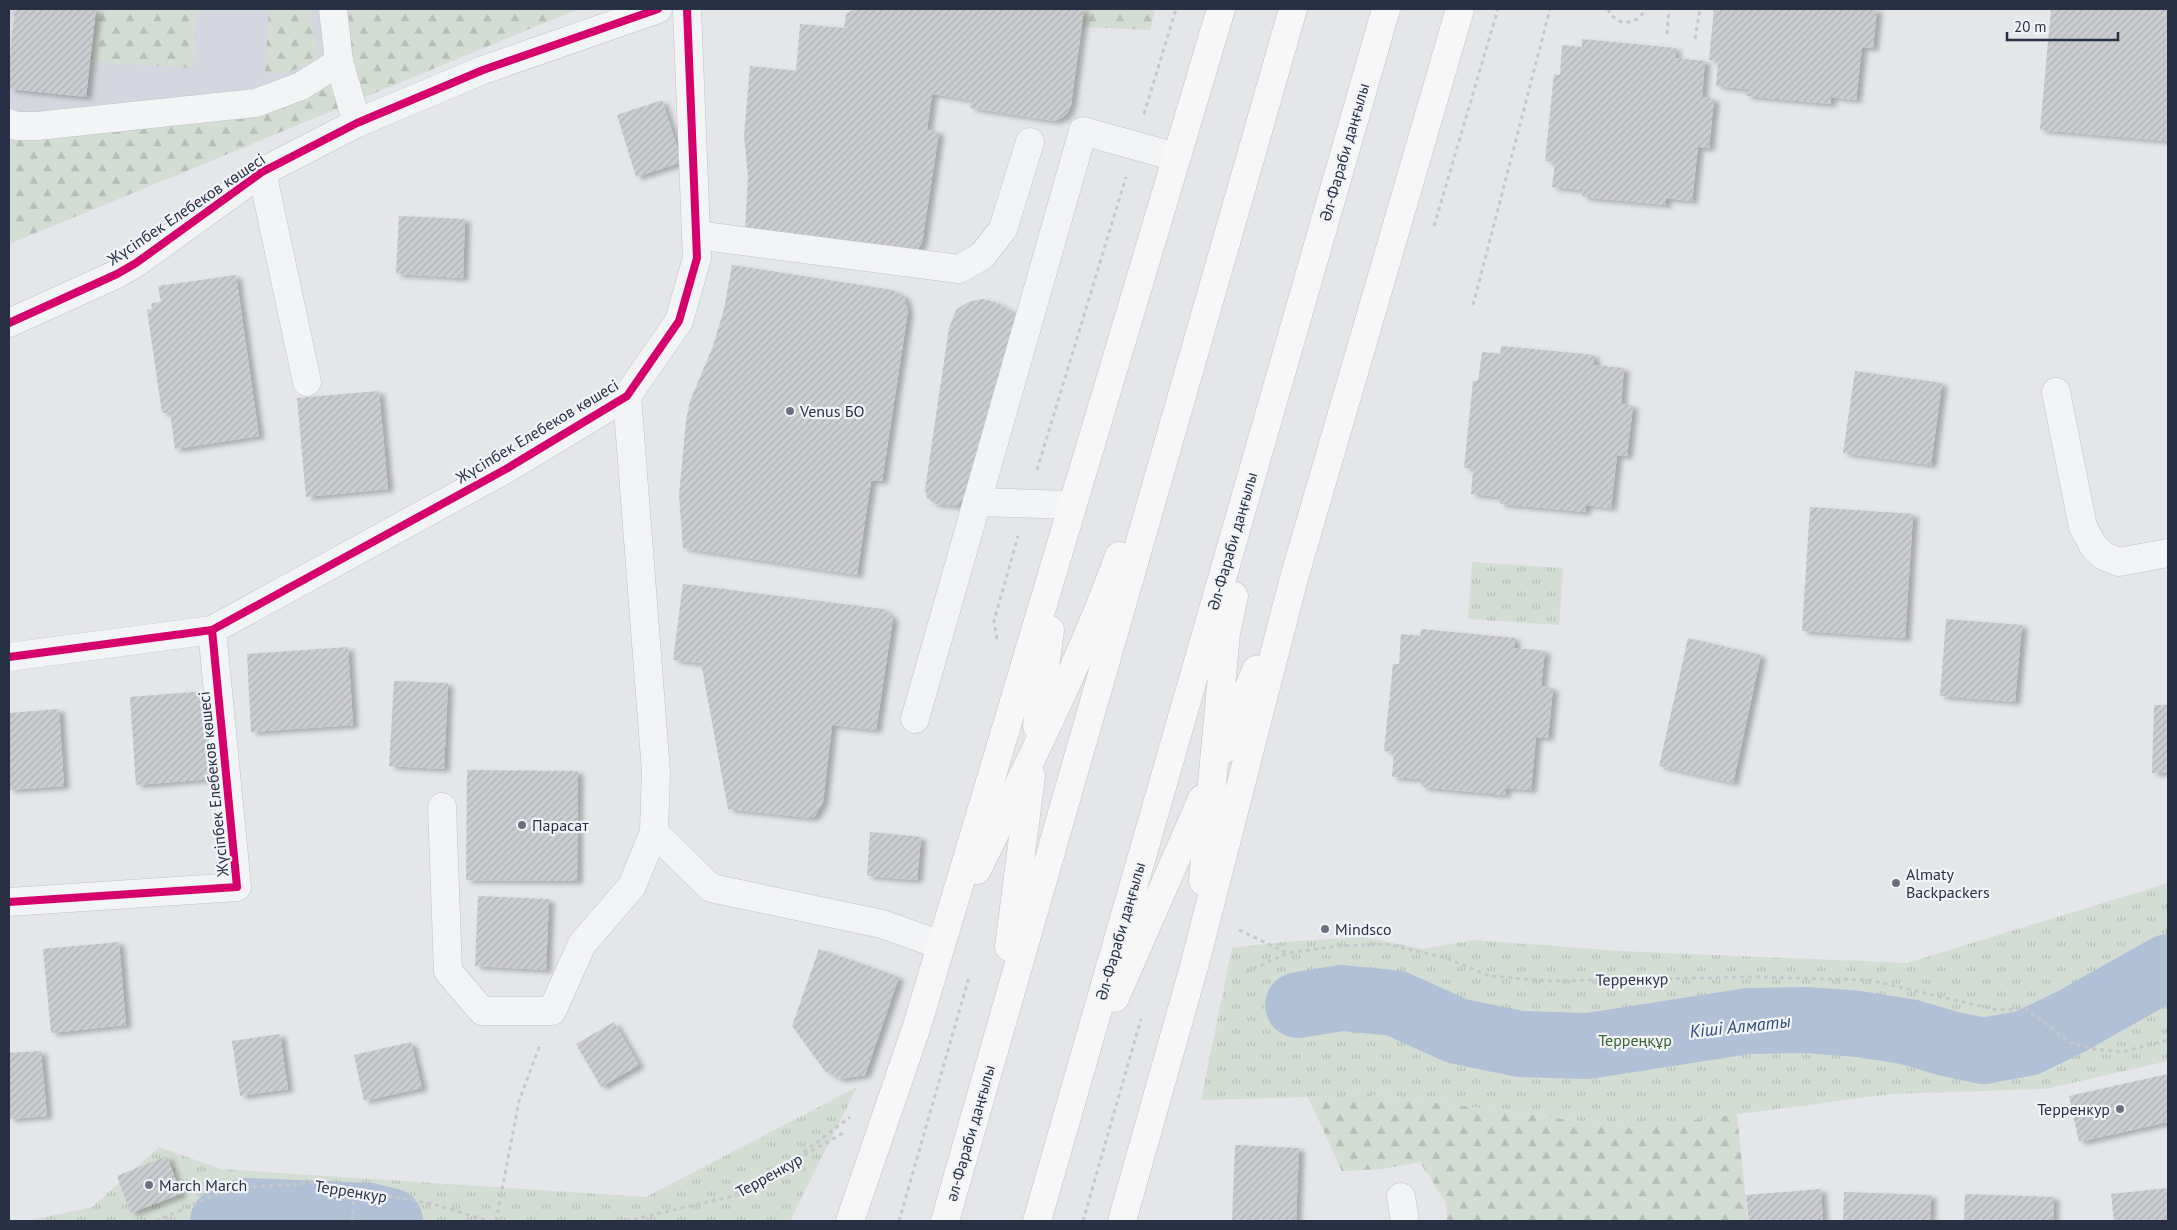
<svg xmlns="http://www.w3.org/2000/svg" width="2177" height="1230" viewBox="0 0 2177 1230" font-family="'PT Sans',sans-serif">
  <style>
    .built { fill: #d4d7df }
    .forest { fill: url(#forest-firs) }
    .park { fill: url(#park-tufts) }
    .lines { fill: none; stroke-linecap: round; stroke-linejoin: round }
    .river { stroke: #b0c0d6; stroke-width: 66 }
    .building { fill: url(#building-hatch); filter: url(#shadow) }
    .minor-casing { stroke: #c1c3c7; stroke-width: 29 }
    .major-casing { stroke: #c0c3c7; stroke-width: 29 }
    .path { stroke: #c5c7cc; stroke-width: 3; stroke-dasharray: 4 4; stroke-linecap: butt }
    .minor { stroke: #f3f4f6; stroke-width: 28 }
    .major { stroke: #f7f7f7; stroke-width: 28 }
    .cycleway-casing { stroke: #f2f4f8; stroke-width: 11 }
    .cycleway { stroke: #d6006c; stroke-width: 8 }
    .poi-dot { fill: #6a707e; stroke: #f2f4f8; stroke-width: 2 }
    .labels { text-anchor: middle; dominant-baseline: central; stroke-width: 4.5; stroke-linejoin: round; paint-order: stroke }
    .street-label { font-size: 16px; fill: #283045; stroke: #f2f4f8 }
    .poi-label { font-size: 16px; fill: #283045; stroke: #f2f4f8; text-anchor: start }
    .park-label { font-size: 16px; fill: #396234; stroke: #f2f4f8 }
    .water-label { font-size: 18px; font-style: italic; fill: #2e4b7d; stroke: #f2f4f8 }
  </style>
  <defs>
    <pattern id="forest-firs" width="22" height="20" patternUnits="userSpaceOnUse" patternTransform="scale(1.25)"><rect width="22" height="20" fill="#d3ddd4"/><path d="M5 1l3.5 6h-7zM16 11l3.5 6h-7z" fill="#b5beb7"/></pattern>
    <pattern id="park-tufts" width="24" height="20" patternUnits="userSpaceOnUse" patternTransform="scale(1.25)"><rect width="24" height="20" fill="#d3ddd4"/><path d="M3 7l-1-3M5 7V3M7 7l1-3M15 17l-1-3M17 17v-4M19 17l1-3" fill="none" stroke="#b5beb7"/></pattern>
    <pattern id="building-hatch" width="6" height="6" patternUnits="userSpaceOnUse" patternTransform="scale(1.25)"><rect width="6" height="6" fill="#cbcdd1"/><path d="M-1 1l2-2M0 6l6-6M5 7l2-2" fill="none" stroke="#aeb0b5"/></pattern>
    <filter id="shadow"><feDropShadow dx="5.5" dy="3" stdDeviation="2.5" flood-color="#0004"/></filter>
  </defs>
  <rect width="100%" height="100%" fill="#e4e6e9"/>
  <!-- built -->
  <path class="built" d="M9,9h569l-569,235z"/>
  <!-- forest -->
  <g class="forest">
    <path d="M96,9h101l-4,59 -103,-6z"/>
    <path d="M269,9h40l10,49 -32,15h-22z"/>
    <path d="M350,9h228l-216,89c-5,-25 -20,-65 -12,-89z"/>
    <path d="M1084,9h71l-5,21 -69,-3z"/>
    <path d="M328,82l11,26 -330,136v-108z"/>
    <path d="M1379,1095l256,33 102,-14 11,107h-301l-1,-18 -26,-41 -38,7 -40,2 -34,-74z"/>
  </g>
  <!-- park -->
  <g class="park">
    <path d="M1472,562l91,6 -4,57 -91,-6z"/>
    <path d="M2168,883v178l-123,28 -155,5 -255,34 -256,-33 -178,5 31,-152 51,-6 80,-5 59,12 51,-9 147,11 287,12z"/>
    <path d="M857,1087l-67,134h-763l65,-14 67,-60 62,22 425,28z"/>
  </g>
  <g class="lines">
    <!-- river -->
    <g class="river">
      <path d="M1298,1005l43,-7 54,5 62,28 63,13 68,2 160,-25 58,-1 53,4 50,8 41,12 33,7 44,-8 45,-22 96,-54"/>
      <path d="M223,1221l22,-10 125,5 20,5"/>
    </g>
  </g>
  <!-- building -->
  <g class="building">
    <path d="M15,9h81l-10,88 -77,-8v-23z"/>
    <path d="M855,9h229l-13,96 -3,7 -6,6 -8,3 -84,-13 1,-8 -39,-6 -5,36 12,2 -17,111 -6,8 -171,-22 3,-53 -4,-40 6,-70 46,5 4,-47 44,4 2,-14z"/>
    <path d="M1714,9h163l-4,39 -11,-1 -6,53 -25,-3 -1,7 -84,-8v-7l-30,-3 2,-25 -9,-1z"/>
    <path d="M2051,9h117v132l-128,-11z"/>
    <path d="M1582,39l94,9 -1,10 30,3 -3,36 12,2 -5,49 -11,-1 -6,54 -26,-3v7l-84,-8 1,-7 -31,-3 3,-25 -10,-1 9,-87 6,1 2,-30 20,2z"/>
    <path d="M662,100l20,62 -46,15 -19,-62z"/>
    <path d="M399,216l66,3 -2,59 -67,-4z"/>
    <path d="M732,265l160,25 12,6 4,15 -26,170h-11l-14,94 -174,-27 -4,-53 7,-74 4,-20 23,-55 11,-37z"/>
    <path d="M236,275l23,161 -84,13 -5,-37 -8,1 -15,-103 5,-1 -1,-6 10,-1 -3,-16z"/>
    <path d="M982,299l13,3 14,8 10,11 -54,178 -9,7 -20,-2 -9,-6 -2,-9 24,-161 7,-18 12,-8z"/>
    <path d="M1501,346l93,9v10l30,3 -3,36 12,1 -6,51 -10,-1 -6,53 -25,-3 -1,7 -85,-8 1,-7 -30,-3 2,-25 -9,-1 9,-87h5l4,-29 18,2z"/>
    <path d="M1855,371l87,12 -11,82 -88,-12z"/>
    <path d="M379,391l9,98 -82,8 -9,-99z"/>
    <path d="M1810,507l103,7 -8,124 -103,-7z"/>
    <path d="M683,584l200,25 10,9 -17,112 -44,-5 -9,77 -8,14 -5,2 -82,-9 -27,-146 -28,-3z"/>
    <path d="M1946,619l76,6 -7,77 -75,-6z"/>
    <path d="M1421,629l94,9 -1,10 31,3 -4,35 12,2 -5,50 -12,-1 -5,53 -25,-2 -1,7 -84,-8 1,-8 -30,-2 2,-25 -10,-1 9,-87h6l2,-30 19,2z"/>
    <path d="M1688,638l73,17 -28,128 -74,-17z"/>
    <path d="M348,647l5,78 -102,7 -4,-78z"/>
    <path d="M394,681l54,2 -4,86 -55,-3z"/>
    <path d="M205,691l6,88 -75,6 -6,-88z"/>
    <path d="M2154,705h14v68h-16z"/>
    <path d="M59,709l5,77 -55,4v-77z"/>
    <path d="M467,770l111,1 -1,110 -111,-1z"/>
    <path d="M870,832l51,5 -4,43 -50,-4z"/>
    <path d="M478,896l71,3 -3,71 -71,-4z"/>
    <path d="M119,942l7,83 -75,8 -8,-84z"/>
    <path d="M819,949l80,28 -34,98 -25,4 -15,-8 -33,-45z"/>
    <path d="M614,1022l25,43 -38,22 -25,-43z"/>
    <path d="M280,1034l8,55 -48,7 -8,-55z"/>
    <path d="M411,1042l11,46 -58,13 -10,-46z"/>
    <path d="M41,1051l6,65 -38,3v-66z"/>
    <path d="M2168,1074v48l-89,20 -10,-46z"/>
    <path d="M1235,1145l64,3 -3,73h-64z"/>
    <path d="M167,1156l14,38 -50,19 -14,-37z"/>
    <path d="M2168,1188v33h-54l-3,-27z"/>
    <path d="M1821,1189l2,32h-74l-3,-26z"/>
    <path d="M1844,1192l87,3 -1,26h-87z"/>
    <path d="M1965,1194l89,3 -1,24h-89z"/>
  </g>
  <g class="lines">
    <defs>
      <g id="minor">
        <path d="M333,9l6,53 18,61"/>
        <path d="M9,123l7,3h21l219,-23 45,-17 38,-24"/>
        <path d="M262,172l45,210"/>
        <path d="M696,235l263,34 23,-13 21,-27 27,-87"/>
        <path d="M9,323l108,-49 19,-11 126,-91 95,-49 126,-53 175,-61"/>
        <path d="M2056,392l27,135 11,20 10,9 15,6 49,-9"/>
        <path d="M977,502l95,3"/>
        <path d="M9,657l203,-27 294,-161 121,-73 52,-75 18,-63 -10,-249"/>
        <path d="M915,719l168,-588 93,26"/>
        <path d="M442,807l6,164 34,40h70l30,-67 50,-58 22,-54 2,-60 -29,-376"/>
        <path d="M654,832l57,56 171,36 59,21"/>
        <path d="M9,902l228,-15 -25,-257"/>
        <path d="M1401,1197l4,24"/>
      </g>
      <g id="major">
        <path d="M1037,726l13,-96"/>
        <path d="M1223,750l33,-80"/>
        <path d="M977,870c50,-103 103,-206 142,-314"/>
        <path d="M1203,881l23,-248 8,-37"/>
        <path d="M1009,947l22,-171"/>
        <path d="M1115,998l87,-199"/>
        <path d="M850,1221l67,-195 304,-1017"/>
        <path d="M945,1221l348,-1212"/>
        <path d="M1037,1221l349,-1212"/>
        <path d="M1122,1221l73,-258 99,-385 166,-569"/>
      </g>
    </defs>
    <!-- minor casing -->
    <use href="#minor" class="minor-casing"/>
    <!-- major casing -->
    <use href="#major" class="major-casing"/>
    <!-- path -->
    <g class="path">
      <path d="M1608,9c7,18 30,17 37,0"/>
      <path d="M1667,34l2,-25"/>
      <path d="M1695,39l5,-30"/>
      <path d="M1144,114l32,-105"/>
      <path d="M1434,226l64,-217"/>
      <path d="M1473,305l77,-296"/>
      <path d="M1037,470l89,-293"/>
      <path d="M997,639l-3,-18 24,-85"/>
      <path d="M1239,930l48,23"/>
      <path d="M1246,972l42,-19 50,-7 48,-2 60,14 44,18 59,5 204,-4 116,3 128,30 29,-1 45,34 23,6 28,3 46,-12"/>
      <path d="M791,1162l59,-45"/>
      <path d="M156,1221l75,-33 84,-5 118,21 56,17"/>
      <path d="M352,1221l2,-31"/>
      <path d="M496,1221l23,-120 21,-56"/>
      <path d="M618,1221l13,-1 102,-24 112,-64"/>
      <path d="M899,1221l70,-244"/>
      <path d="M1083,1221l58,-202"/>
    </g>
    <!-- minor -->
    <use href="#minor" class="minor"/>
    <!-- major -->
    <use href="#major" class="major"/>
    <defs>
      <g id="cycleway">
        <path d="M9,323l108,-49 19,-11 126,-91 95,-49 126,-53 175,-61"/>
        <path d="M9,657l203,-27 294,-161 121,-73 52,-75 18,-63 -10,-249"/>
        <path d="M9,902l228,-15 -25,-257"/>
      </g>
    </defs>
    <!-- cycleway casing -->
    <use href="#cycleway" class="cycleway-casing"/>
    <!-- cycleway -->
    <use href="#cycleway" class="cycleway"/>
  </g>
  <!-- markers -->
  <g class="poi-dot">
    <circle cx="790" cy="411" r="5"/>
    <circle cx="522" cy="825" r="5"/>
    <circle cx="1896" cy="883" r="5"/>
    <circle cx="1325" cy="929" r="5"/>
    <circle cx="2120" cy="1109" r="5"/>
    <circle cx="149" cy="1185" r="5"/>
  </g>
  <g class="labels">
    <!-- street labels -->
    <g class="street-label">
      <text transform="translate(1344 152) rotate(-74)">Әл-Фараби даңғылы</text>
      <text transform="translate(186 209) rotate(-34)">Жүсіпбек Елебеков көшесі</text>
      <text transform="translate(537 431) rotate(-31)">Жүсіпбек Елебеков көшесі</text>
      <text transform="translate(1232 541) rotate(-74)">Әл-Фараби даңғылы</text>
      <text transform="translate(213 784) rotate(-96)">Жүсіпбек Елебеков көшесі</text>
      <text transform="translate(1120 931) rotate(-74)">Әл-Фараби даңғылы</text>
      <text transform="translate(1632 979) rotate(-1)">Терренкур</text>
      <text transform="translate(970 1133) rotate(-74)">әл-Фараби даңғылы</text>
      <text transform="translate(769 1175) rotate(-29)">Терренкур</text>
      <text transform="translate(351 1191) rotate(9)">Терренкур</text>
    </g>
    <!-- poi labels -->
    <g class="poi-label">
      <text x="800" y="411">Venus БО</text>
      <text x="532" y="825">Парасат</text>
      <text x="1906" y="874">Almaty<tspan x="1906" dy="18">Backpackers</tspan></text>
      <text x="1335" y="929">Mindsco</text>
      <text x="2110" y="1109" text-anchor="end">Терренкур</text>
      <text x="159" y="1185">March March</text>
    </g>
    <!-- park labels -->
    <g class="park-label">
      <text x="1635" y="1040">Терреңқұр</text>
    </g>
    <!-- water labels -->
    <g class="water-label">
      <text transform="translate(1740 1026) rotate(-6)">Кіші Алматы</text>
    </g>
  </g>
  <!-- border -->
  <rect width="2177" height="1230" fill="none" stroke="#283045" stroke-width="20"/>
  <!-- scale -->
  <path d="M2007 32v8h111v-8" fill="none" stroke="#283045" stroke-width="2.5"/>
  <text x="2014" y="32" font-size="15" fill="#283045" stroke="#f2f4f8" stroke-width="4" paint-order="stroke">20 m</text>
</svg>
